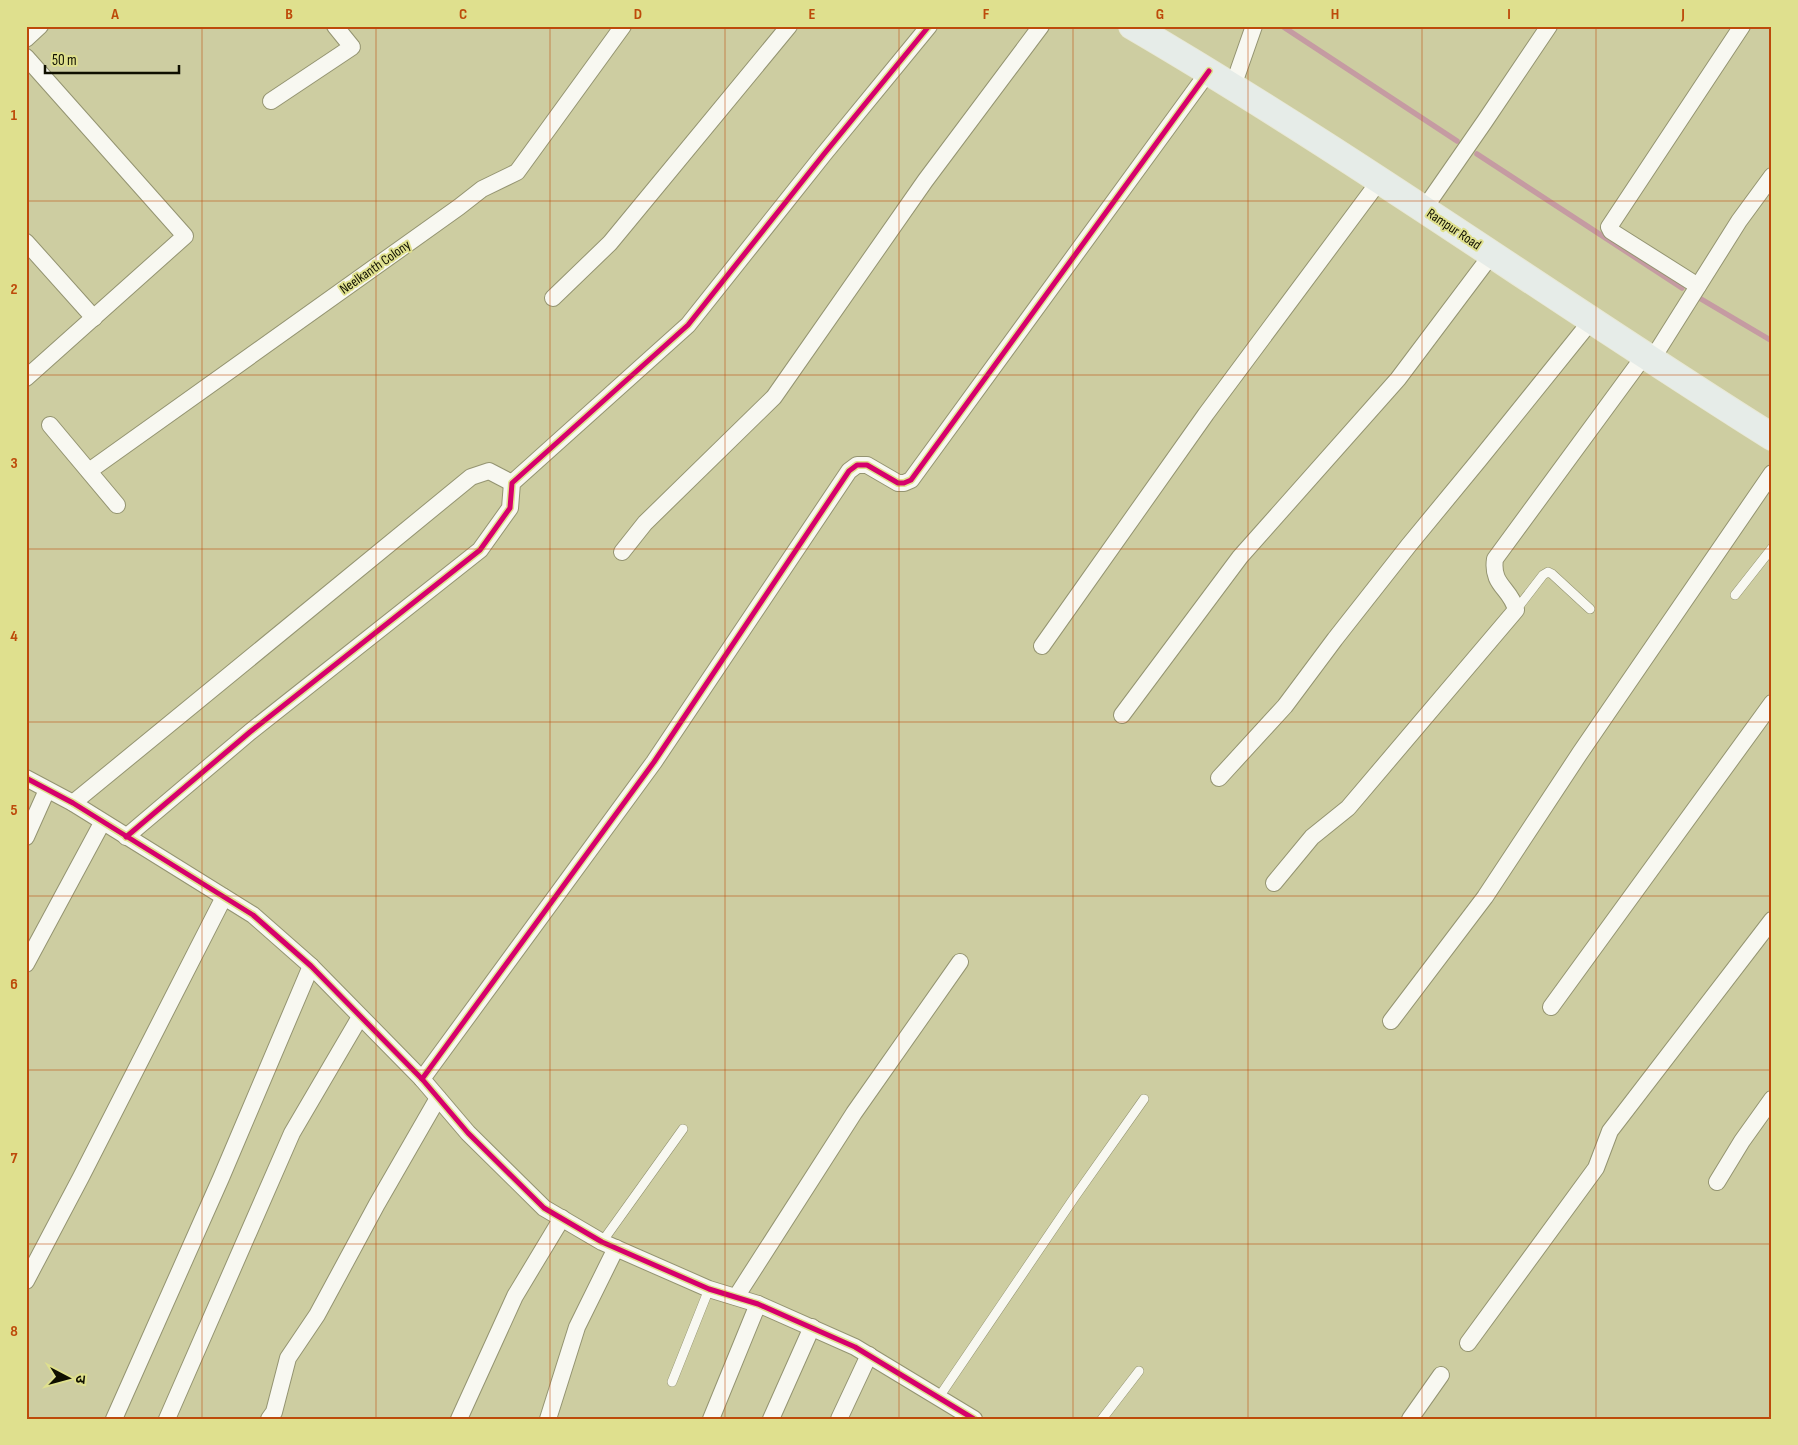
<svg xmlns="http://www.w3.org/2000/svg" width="1798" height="1445" viewBox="0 0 1798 1445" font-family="'Sofia Sans Condensed','Noto Sans Devanagari',sans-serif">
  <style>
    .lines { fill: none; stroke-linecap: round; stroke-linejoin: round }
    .stream { stroke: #c59ba2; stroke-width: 5.5 }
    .lane-casing { stroke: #949471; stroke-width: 10 }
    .street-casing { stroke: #949471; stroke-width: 18 }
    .primary-casing { stroke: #e8e8d5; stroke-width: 28 }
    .lane { stroke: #f8f8f1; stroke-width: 9 }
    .street { stroke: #f8f8f1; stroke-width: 16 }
    .primary { stroke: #e6ece8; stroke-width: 26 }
    .cycleway-casing { stroke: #dfe08e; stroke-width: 8 }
    .cycleway { stroke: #d6006c; stroke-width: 5 }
    .grid { fill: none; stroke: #bd4a0a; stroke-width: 1; stroke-opacity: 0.55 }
    .labels { text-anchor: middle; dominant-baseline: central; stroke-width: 4; stroke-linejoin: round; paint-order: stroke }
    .street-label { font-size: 14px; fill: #0f0f00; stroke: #dfe08e }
    .neatline { fill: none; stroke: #bd4a0a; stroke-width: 2 }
    .grid-label { font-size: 16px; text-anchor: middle; font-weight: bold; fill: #bd4a0a }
  </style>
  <rect width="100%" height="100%" fill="#cdcda1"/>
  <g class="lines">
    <!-- stream -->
    <g class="stream">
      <path d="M1282,26l175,115"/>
      <path d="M1477,154l205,134"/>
      <path d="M1701,299l71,42"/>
    </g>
    <defs>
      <g id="lane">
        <path d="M1735,595l37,-47"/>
        <path d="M1516,610l27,-35 5,-3 4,2 38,35"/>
        <path d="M602,1242l81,-113"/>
        <path d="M672,1382l37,-93"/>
        <path d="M939,1397l135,-199 70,-99"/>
        <path d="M1102,1419l37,-48"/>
      </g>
      <g id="street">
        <path d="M26,39l14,-13"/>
        <path d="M26,57l159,179 -159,142"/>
        <path d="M1233,86l21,-60"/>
        <path d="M271,101l81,-54 -17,-21"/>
        <path d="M1424,209l61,-88 64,-95"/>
        <path d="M26,242l68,76"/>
        <path d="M1698,286l-87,-55 -2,-4 133,-201"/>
        <path d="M553,298l57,-55 179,-217"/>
        <path d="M1651,361l88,-140 33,-45"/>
        <path d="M50,425l67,80"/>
        <path d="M89,471l370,-264 23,-18 35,-17 106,-146"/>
        <path d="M622,552l23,-29 129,-126 151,-216 116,-155"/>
        <path d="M1042,646l164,-232 174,-234"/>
        <path d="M1122,715l118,-158 158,-178 94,-125"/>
        <path d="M26,778l47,25 180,112 58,51 111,113 46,54 76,75 58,34 107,47 49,15 97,43 119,72"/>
        <path d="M1219,778l66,-72 50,-67 74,-94 70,-85 112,-139"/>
        <path d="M73,803l398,-326 18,-6 23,12"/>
        <path d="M26,837l21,-47"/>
        <path d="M126,837l124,-105 230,-182 30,-42 2,-25 176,-158 136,-171 105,-128"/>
        <path d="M1274,883l38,-46 36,-29 168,-198c-5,-22 -25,-24 -21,-51l149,-203"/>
        <path d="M26,964l76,-141"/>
        <path d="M1551,1007l221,-304"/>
        <path d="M1391,1021l94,-124 95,-144 192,-280"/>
        <path d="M422,1079l232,-317 195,-291 8,-6h10l31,18h6l7,-3 298,-409"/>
        <path d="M1717,1182l25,-41 30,-42"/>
        <path d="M26,1281l55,-104 143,-280"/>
        <path d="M736,1297l118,-184 106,-151"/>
        <path d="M1468,1343l128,-175 14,-37 162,-211"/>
        <path d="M114,1419l107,-241 90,-212"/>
        <path d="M167,1419l125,-286 68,-116"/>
        <path d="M269,1419l5,-7 14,-54 29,-43 60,-111 61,-106"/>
        <path d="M459,1419l56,-123 47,-78"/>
        <path d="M548,1419l29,-92 39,-79"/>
        <path d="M711,1419l47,-115"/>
        <path d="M771,1419l41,-92"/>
        <path d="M839,1419l30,-64"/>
        <path d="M1410,1419l31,-44"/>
      </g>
      <path id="primary" d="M1132,26c219,128 425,276 640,411"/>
    </defs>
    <!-- lane casing -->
    <use href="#lane" class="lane-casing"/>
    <!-- street casing -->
    <use href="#street" class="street-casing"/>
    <!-- primary casing -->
    <use href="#primary" class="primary-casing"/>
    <!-- lane -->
    <use href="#lane" class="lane"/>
    <!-- street -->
    <use href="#street" class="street"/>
    <!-- primary -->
    <use href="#primary" class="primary"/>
    <defs>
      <g id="cycleway">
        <path d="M26,778l47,25 180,112 58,51 111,113 46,54 76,75 58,34 107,47 49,15 97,43 119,72"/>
        <path d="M126,837l124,-105 230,-182 30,-42 2,-25 176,-158 136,-171 105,-128"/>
        <path d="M422,1079l232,-317 195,-291 8,-6h10l31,18h6l7,-3 298,-409"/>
      </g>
    </defs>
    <!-- cycleway casing -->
    <use href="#cycleway" class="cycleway-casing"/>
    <!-- cycleway -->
    <use href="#cycleway" class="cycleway"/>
  </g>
  <!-- grid -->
  <path class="grid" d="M202,26v1393M376,26v1393M550,26v1393M725,26v1393M899,26v1393M1073,26v1393M1248,26v1393M1422,26v1393M1596,26v1393M26,201h1746M26,375h1746M26,549h1746M26,722h1746M26,896h1746M26,1070h1746M26,1244h1746"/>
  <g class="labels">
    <!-- street labels -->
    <g class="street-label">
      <text transform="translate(1454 229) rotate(34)">Rampur Road</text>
      <text transform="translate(375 267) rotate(-35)">Neelkanth Colony</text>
    </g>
  </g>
  <!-- border -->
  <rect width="1798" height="1445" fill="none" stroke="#dfe08e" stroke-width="55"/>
  <!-- north arrow -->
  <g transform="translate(68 1378) rotate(96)" stroke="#dfe08e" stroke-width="4" paint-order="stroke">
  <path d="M0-4L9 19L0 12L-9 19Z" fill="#0f0f00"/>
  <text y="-8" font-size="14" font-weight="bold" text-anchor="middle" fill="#0f0f00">उ</text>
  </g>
  <!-- scale -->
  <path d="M45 65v8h134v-8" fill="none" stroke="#0f0f00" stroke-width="2.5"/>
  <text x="52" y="65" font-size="15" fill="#0f0f00" stroke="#dfe08e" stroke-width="4" paint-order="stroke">50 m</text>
  <rect x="28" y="28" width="1742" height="1390" class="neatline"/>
  <g class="grid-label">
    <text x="115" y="19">A</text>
    <text x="289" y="19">B</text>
    <text x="463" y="19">C</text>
    <text x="638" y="19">D</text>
    <text x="812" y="19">E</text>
    <text x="986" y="19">F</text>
    <text x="1160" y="19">G</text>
    <text x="1335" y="19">H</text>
    <text x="1509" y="19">I</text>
    <text x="1683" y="19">J</text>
    <text x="14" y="120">1</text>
    <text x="14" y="294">2</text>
    <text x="14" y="468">3</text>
    <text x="14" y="641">4</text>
    <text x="14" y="815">5</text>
    <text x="14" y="989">6</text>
    <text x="14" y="1163">7</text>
    <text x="14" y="1336">8</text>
  </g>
</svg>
